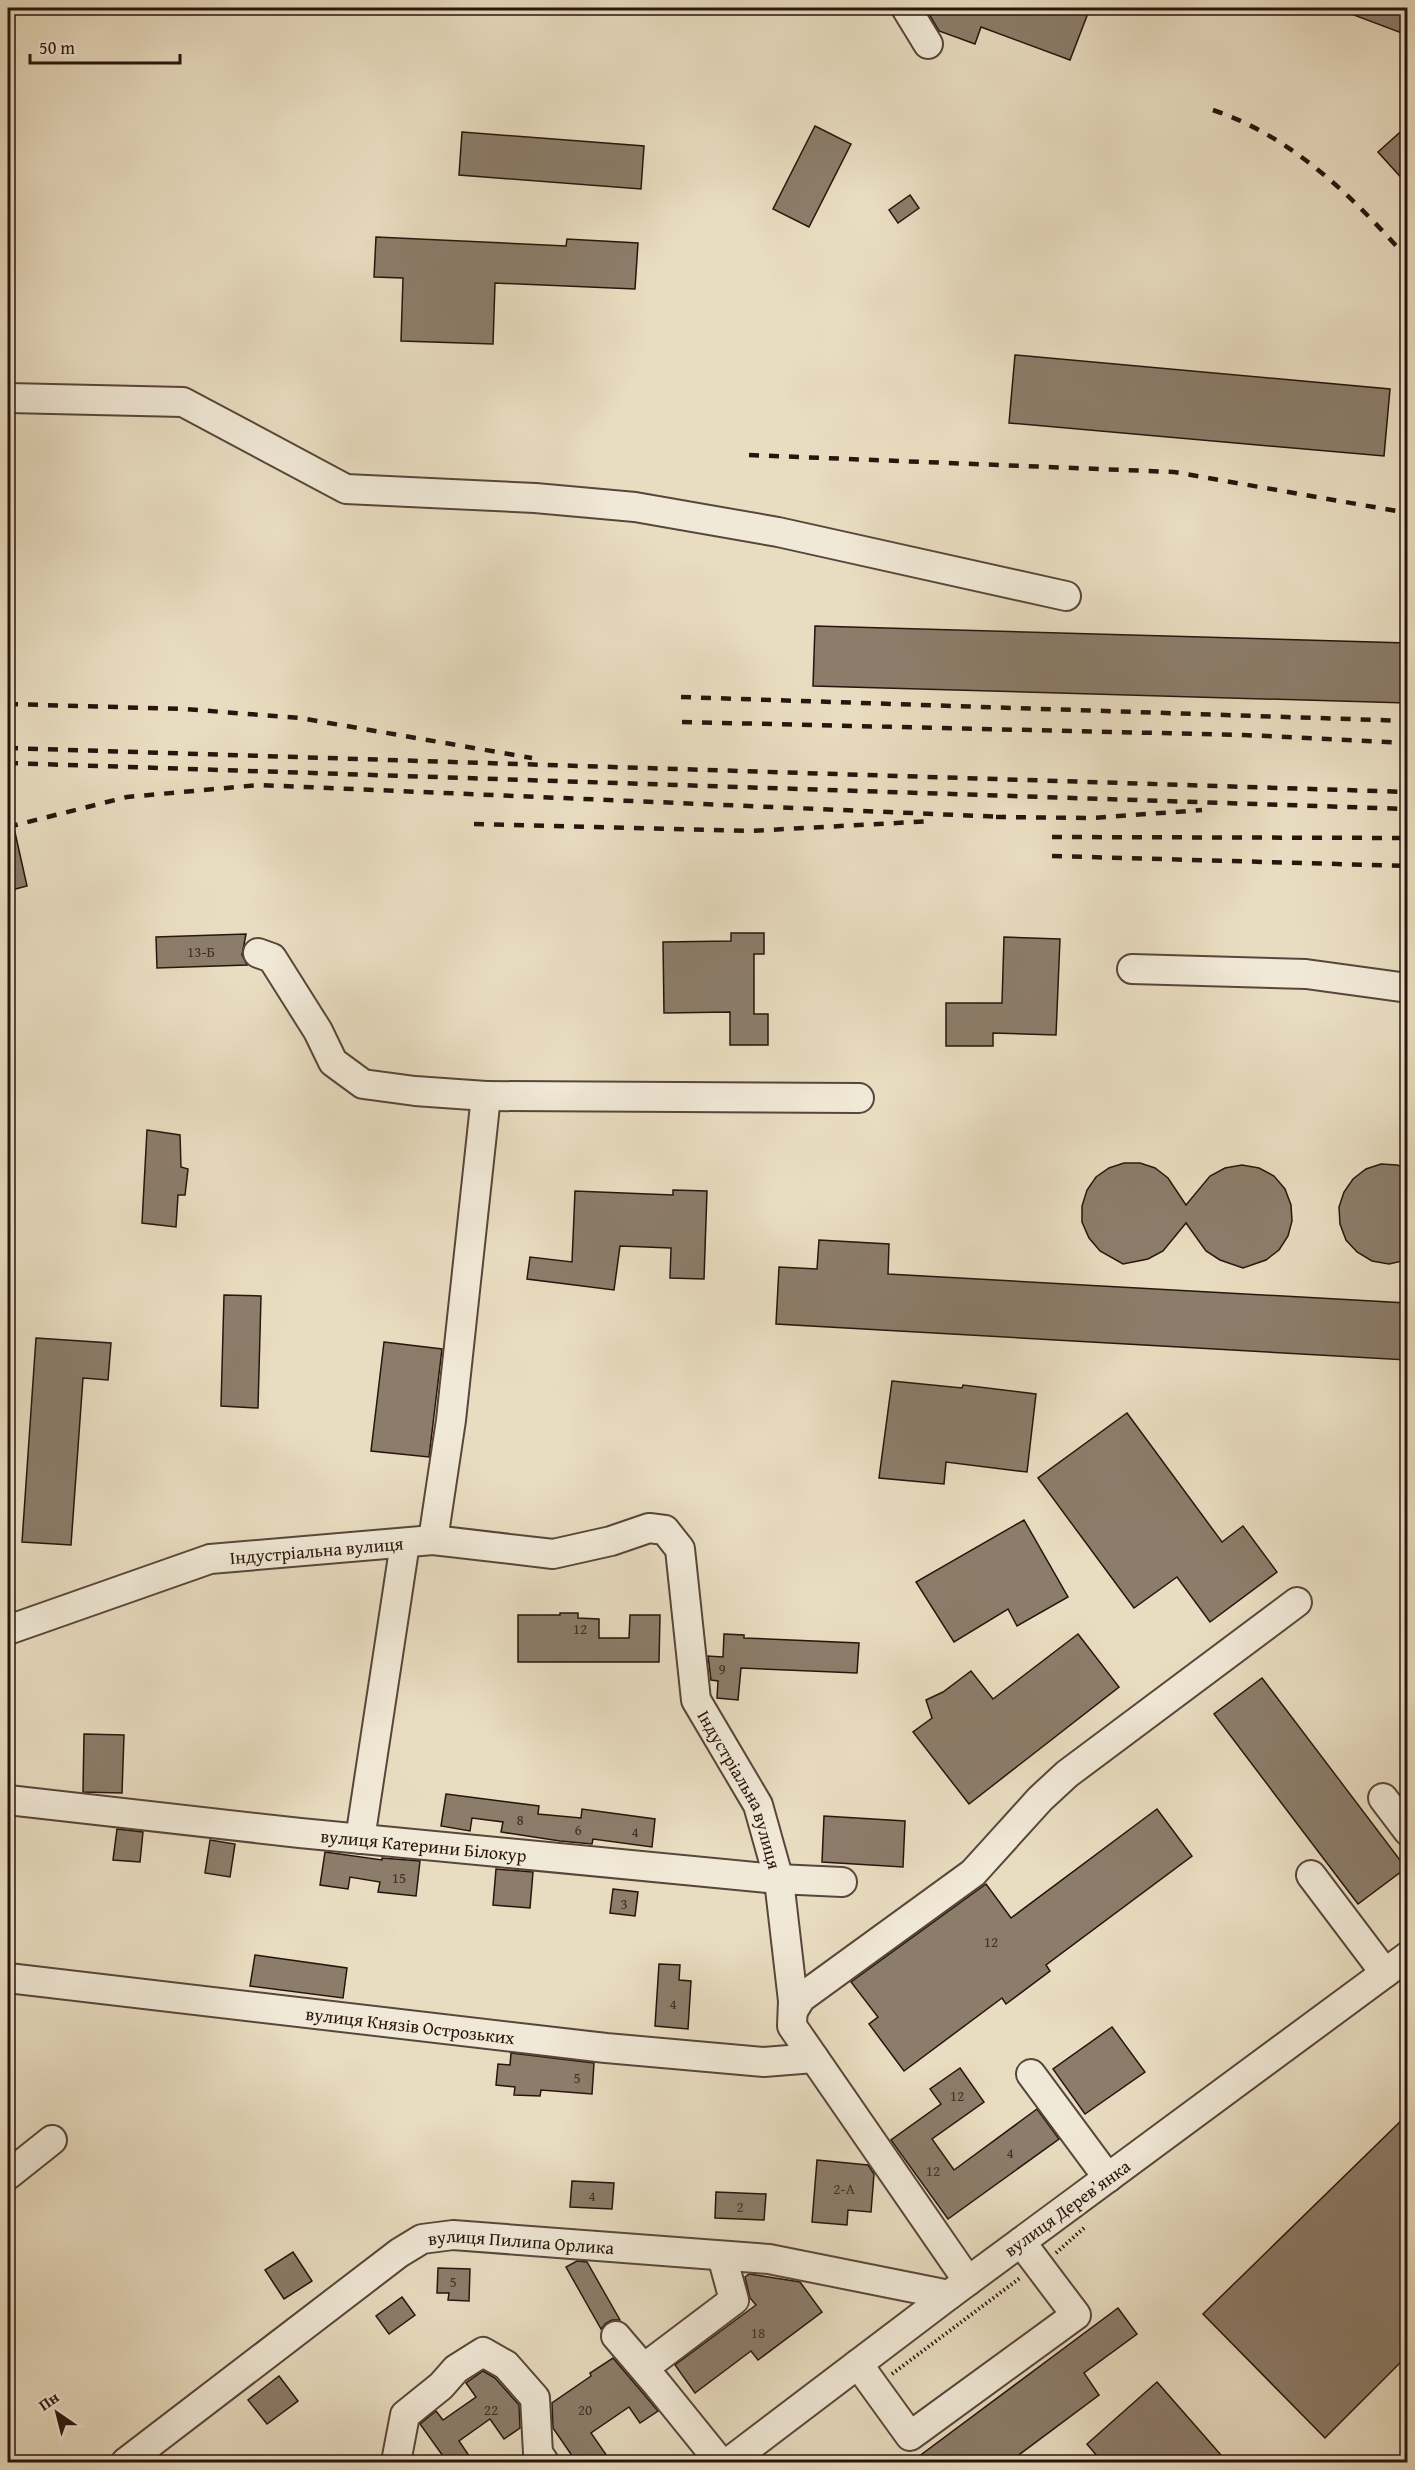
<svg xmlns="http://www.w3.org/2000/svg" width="1415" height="2470" viewBox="0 0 1415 2470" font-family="'Gentium Book Plus',serif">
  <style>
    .building { fill: #8c7d6b; stroke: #28140d; stroke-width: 1.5 }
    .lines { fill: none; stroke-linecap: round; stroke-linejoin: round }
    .minor-casing { stroke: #58463a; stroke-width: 32 }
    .path { stroke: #28140d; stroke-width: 4; stroke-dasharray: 1.5 3; stroke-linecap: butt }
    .minor { stroke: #f1e9d7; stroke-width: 28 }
    .rail { stroke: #28140d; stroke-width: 4.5; stroke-dasharray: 10 10; stroke-linecap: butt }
    .labels { text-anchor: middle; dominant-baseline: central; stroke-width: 6; stroke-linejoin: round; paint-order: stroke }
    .number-label { font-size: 15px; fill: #412e24 }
    .street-label { font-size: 18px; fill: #28140d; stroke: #f1e9d7 }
  </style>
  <rect width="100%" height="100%" fill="#e9ddc1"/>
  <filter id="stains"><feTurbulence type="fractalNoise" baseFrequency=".00333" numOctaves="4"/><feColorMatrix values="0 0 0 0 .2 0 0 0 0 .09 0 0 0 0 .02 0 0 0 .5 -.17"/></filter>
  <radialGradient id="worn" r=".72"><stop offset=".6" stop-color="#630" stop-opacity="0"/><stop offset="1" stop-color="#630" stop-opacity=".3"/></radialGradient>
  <!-- building -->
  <g class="building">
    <path d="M931,8h159l-20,52 -89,-33 -6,17 -36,-13 -10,-17z"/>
    <path d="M1338,8h69v27l-69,-26z"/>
    <path d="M815,126l36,18 -42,83 -36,-18z"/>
    <path d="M1407,126v58l-29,-32z"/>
    <path d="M462,132l182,14 -3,43 -182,-14z"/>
    <path d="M910,195l9,13 -21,15 -9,-13z"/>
    <path d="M376,237l190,9 1,-7 71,4 -3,46 -140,-6 -2,61 -92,-3 2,-63 -29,-1z"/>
    <path d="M1015,355l375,34 -6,67 -375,-33z"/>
    <path d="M815,626l592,17v60l-594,-17z"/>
    <path d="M14,828l13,58 -19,5v-62z"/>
    <path d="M731,933h33v21h-10v60h14v31h-38v-33l-66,1 -1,-71 68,-1z"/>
    <path d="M246,934l-4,21 5,10 -90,3 -1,-31z"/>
    <path d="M1004,937l56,2 -4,96 -63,-2v13h-47v-43h56z"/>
    <path d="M147,1130l33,5 1,32 7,2 -3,26h-7l-2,32 -34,-4z"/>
    <path d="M1124,1163h16l15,5 13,10 18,27 24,-29 15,-8 17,-3 17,3 15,8 11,13 6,16 1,16 -4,15 -9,14 -13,10 -23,8 -23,-8 -14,-9 -20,-28 -23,28 -15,8 -25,5 -23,-13 -11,-13 -7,-16v-16l5,-16 9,-13 13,-9z"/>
    <path d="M1381,1164l16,1 10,3v92l-18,4 -17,-3 -15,-9 -11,-12 -6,-16 -1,-17 5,-15 9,-13 13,-10z"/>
    <path d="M673,1190l34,1 -3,88 -34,-1 1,-30 -51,-2 -6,44 -87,-11 3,-22 42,5 3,-71 98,4z"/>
    <path d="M819,1240l70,4 -1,30 519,29v57l-631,-36 3,-57 38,2z"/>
    <path d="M224,1295l37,1 -3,112 -37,-2z"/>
    <path d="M36,1338l75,5 -3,37 -25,-2 -12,167 -49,-3z"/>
    <path d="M384,1342l58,7 -13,108 -58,-6z"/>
    <path d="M892,1381l70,7 1,-3 73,9 -9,78 -81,-10 -2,22 -65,-6z"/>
    <path d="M1127,1413l95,129 21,-16 34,46 -67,50 -33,-45 -43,31 -96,-130z"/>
    <path d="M1024,1520l44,77 -51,29 -9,-17 -54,33 -38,-60z"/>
    <path d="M560,1613h18v5l21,1v19h30l1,-23h30l-1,47h-141v-47h42z"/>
    <path d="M724,1634l20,1v3l115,5 -2,30 -116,-5 -3,32 -21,-2 1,-17 -7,-1 -3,-24 15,1z"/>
    <path d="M1078,1634l41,53 -150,117 -56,-72 19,-14 -6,-18 17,-8 28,-21 22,28z"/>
    <path d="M1262,1678l144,190 -48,36 -144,-190z"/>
    <path d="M84,1734l40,1 -2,58 -39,-1z"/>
    <path d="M446,1794l93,12 -1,8 43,4 1,-9 73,10 -3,28 -59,-8 -1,5 -32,-3 -59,-9 2,-10 -31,-4 -2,13 -29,-5z"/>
    <path d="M1157,1809l35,47 -146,109 4,6 -44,33 -4,-6 -98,73 -35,-47 9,-7 -27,-35 135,-98 25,34z"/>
    <path d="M824,1816l81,5 -2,46 -81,-5z"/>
    <path d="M117,1829l26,3 -3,30 -27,-2z"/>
    <path d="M210,1840l25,4 -5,33 -25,-4z"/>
    <path d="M325,1852l57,8v-2l38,3 -4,35 -38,-4 2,-10 -30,-5 -2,12 -28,-4z"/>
    <path d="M496,1869l37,3 -3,36 -37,-3z"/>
    <path d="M613,1889l25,3 -3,24 -25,-3z"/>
    <path d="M255,1955l92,13 -4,30 -93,-12z"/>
    <path d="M659,1964l21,1 -1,15 12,1 -3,48 -33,-3z"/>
    <path d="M1112,2027l33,45 -60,42 -32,-45z"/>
    <path d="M511,2053l83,10 -2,31 -51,-4 -1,6 -26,-1 1,-8 -19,-2 2,-21 12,1z"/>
    <path d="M960,2068l24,34 -52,37 22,31 83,-61 22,30 -111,80 -57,-79 50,-36 -11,-15z"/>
    <path d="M1407,2115v241l-82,82 -122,-124z"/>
    <path d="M817,2160l51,5 6,9 -3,38 -23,-2 -1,15 -35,-3z"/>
    <path d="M572,2181l42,2 -2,26 -42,-2z"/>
    <path d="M716,2192l50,2 -2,26 -49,-2z"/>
    <path d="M293,2252l19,29 -28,18 -19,-29z"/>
    <path d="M577,2261l10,1 33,58h-8l-6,3 -5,6 -35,-62z"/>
    <path d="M438,2268l32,1 -1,32 -21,-1 1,-7h-12z"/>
    <path d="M749,2274l51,8 22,30 -64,48 -7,-9 -56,42 -20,-28 81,-60 -6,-7 -5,-21z"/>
    <path d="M402,2297l13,18 -26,19 -13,-18z"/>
    <path d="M1118,2308l19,26 -53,39 15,22 -91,68h-98z"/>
    <path d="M613,2358l45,53 -18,12 -11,-16 -38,26 16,23 -9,7h-21l-24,-35 -1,-25 39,-27 -1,-3z"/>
    <path d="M483,2371l12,7 24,27 1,23 -16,11 -14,-20 -31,22 15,22h-26l-28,-39 16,-13 7,9 33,-23 -10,-14z"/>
    <path d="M279,2376l19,25 -31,23 -19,-24z"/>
    <path d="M1157,2382l71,81h-125l-16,-19z"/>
  </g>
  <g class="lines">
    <defs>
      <g id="minor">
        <path d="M906,8l22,36"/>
        <path d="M8,398l175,4 163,87 189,9 100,9 143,25 288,64"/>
        <path d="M258,953l14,5 46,73 15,31 30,22 52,7 71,5 -35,324 -18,120"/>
        <path d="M1132,969l174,5 102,14"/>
        <path d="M486,1096l373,2"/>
        <path id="s1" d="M8,1630l202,-71 223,-19 120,14 58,-13 38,-13 16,2 15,19 16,151 62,105 21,75 14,121 -1,25 176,255"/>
        <path d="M1383,1798l25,33"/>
        <path id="s2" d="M8,1800l292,33 477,46 65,3"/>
        <path d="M360,1839l45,-296"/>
        <path d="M1311,1875l74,98"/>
        <path id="s3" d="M8,1978l598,70 158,14 50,-4"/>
        <path d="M793,2011l8,-13 172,-125 67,-74 27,-25 230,-172"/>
        <path d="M1031,2074l77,104"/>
        <path d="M8,2175l44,-35"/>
        <path d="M616,2336l41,48 63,78"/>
        <path d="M858,2364l52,72 166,-121 -55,-73"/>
        <path d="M644,2368l90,-68 -12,-44"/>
        <path id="s4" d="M126,2462l273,-209 23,-14 31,-4 316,24 180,36"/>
        <path d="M396,2462l9,-47 36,-29 15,-17 27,-17 23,13 29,33 3,55 6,9"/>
        <path d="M729,2462l220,-167 459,-339"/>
      </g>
    </defs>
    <!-- minor casing -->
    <use href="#minor" class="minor-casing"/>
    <!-- path -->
    <g class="path">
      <path d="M1056,2253l28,-25"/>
      <path d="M892,2374l128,-96"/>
    </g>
    <!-- minor -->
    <use href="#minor" class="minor"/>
    <!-- rail -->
    <g class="rail">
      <path d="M1213,110c80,27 140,87 195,149"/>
      <path d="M749,455l425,17 234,41"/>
      <path d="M681,697l727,24"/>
      <path d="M8,704l176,5 116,9 232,40"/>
      <path d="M682,722l562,13 164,8"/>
      <path d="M8,748l1400,44"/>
      <path d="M8,763l1400,46"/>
      <path d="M996,817l96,1 110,-8"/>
      <path d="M474,824l275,7 184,-10"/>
      <path d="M8,827l119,-30 132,-12 745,32"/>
      <path d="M1052,837l356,1"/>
      <path d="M1052,856l356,10"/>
    </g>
  </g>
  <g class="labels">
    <!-- number labels -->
    <g class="number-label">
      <text x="201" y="951">13-Б</text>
      <text x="580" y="1628">12</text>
      <text x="722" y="1668">9</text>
      <text x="520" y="1819">8</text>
      <text x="578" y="1829">6</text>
      <text x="635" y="1831">4</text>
      <text x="399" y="1877">15</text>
      <text x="624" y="1903">3</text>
      <text x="991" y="1941">12</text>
      <text x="673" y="2003">4</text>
      <text x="577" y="2077">5</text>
      <text x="957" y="2095">12</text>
      <text x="1010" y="2152">4</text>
      <text x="933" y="2170">12</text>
      <text x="844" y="2188">2-А</text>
      <text x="592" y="2195">4</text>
      <text x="740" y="2206">2</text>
      <text x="453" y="2281">5</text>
      <text x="758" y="2332">18</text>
      <text x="491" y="2409">22</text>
      <text x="585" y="2409">20</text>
    </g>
    <!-- street labels -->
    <g class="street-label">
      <text stroke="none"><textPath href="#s1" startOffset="321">Індустріальна вулиця</textPath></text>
      <text stroke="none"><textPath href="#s1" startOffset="951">Індустріальна вулиця</textPath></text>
      <text stroke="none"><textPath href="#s2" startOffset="418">вулиця Катерини Білокур</textPath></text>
      <text stroke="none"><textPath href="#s3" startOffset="405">вулиця Князів Острозьких</textPath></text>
      <text transform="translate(1067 2208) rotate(-36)">вулиця Деревʼянка</text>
      <text stroke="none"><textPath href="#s4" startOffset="470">вулиця Пилипа Орлика</textPath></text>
    </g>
  </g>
  <!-- margin -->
  <rect width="1415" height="2470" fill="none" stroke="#e9ddc1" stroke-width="30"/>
  <rect x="9" y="9" width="1397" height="2452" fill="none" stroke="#28140d" stroke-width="3"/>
  <rect x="15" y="15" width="1385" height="2440" fill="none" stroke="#28140d" stroke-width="1.5"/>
  <!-- north arrow -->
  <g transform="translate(57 2413) rotate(325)" stroke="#f1e9d7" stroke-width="4.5" paint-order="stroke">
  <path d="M0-4.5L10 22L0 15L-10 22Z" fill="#28140d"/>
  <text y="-9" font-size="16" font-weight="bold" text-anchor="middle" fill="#28140d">Пн</text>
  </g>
  <!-- scale -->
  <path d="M30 54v9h150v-9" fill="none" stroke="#28140d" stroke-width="3"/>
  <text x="39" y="54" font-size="18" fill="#28140d" stroke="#f1e9d7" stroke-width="4.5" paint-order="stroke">50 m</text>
  <rect width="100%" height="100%" filter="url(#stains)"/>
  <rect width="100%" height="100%" fill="url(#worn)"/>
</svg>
